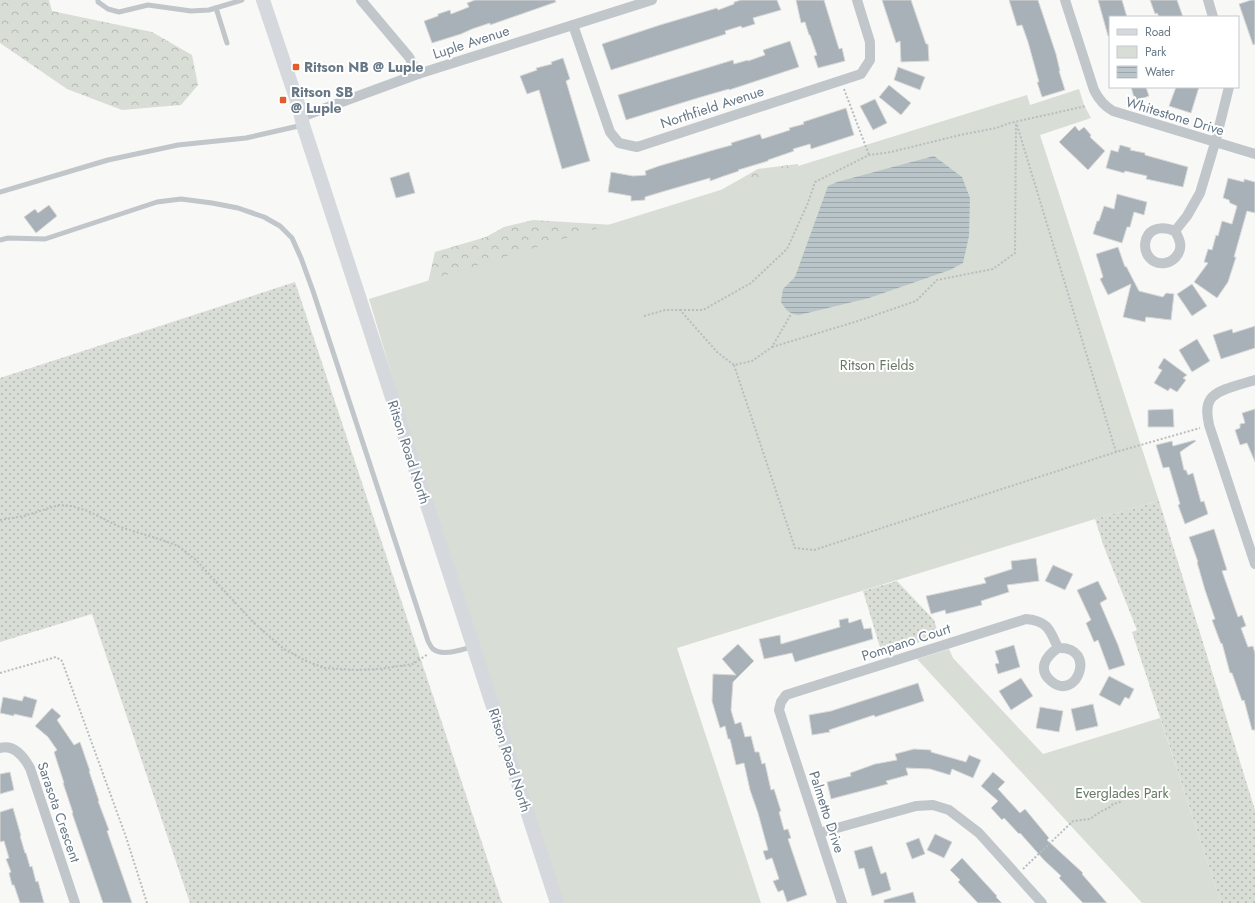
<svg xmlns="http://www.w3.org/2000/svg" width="1255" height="903" viewBox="0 0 1255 903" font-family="Jost,sans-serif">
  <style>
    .grass { fill: url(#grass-dots) }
    .forest { fill: url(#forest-crowns) }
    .park { fill: #d8ddd5 }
    .water { fill: url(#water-rules) }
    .building { fill: #a8b1b7; stroke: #dadad8 }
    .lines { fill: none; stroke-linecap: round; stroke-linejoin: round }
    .path { stroke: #b9bdc0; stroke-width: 2; stroke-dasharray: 2 2; stroke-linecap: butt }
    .lane { stroke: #c1c6ca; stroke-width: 5 }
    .street { stroke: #c1c6ca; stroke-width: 10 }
    .secondary { stroke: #d5d9dd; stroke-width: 14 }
    .poi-dot { fill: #e45c2a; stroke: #fff; stroke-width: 1.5 }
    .labels { text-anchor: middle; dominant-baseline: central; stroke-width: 4; stroke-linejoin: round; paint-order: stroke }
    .street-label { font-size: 14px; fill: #677887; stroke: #fff }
    .poi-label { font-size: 14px; font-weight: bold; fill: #677887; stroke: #fff; text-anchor: start }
    .park-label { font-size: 14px; fill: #667962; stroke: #fff }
  </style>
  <defs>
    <pattern id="grass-dots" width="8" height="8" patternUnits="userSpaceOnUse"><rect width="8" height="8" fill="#d8ddd5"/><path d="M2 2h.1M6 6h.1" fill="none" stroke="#b3b8b2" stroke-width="1.8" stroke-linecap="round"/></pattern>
    <pattern id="forest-crowns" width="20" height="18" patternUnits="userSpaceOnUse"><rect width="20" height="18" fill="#d8ddd5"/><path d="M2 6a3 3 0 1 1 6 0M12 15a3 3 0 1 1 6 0" fill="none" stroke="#b3b8b2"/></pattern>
    <pattern id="water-rules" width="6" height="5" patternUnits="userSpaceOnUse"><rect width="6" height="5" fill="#bac5ca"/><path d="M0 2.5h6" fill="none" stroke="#9ba5aa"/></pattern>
  </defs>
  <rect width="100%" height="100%" fill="#f8f8f6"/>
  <!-- grass -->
  <g class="grass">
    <path d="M295,282l207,621h-312l-98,-289 -92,28v-264z"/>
    <path d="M1159,501l96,309v93h-34l-89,-271 5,-2 -33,-83 -9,-28z"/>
    <path d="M897,581l37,39 5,16 -57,18 -19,-63z"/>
  </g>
  <!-- forest -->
  <g class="forest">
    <path d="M0,0h49l3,11 100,21 40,23 6,30 -17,20 -59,5 -55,-21 -67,-46z"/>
    <path d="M798,164l5,44 -376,79 8,-35 51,-15 18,-10 29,-7 96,6 85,-32 44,-25z"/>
  </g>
  <!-- park -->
  <g class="park">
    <path d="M1079,89l5,16 7,13 -51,17 119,366 -64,18 -418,129 84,255h-204l-84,-257 -104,-347 658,-204 3,10z"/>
    <path d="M949,649l4,9 90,96 117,-36 61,185h-79l-225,-244z"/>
  </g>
  <!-- water -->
  <path class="water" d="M934,156l28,21 8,21 -1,38 -6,27 -13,7 -81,28 -70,17c-10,-1 -13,-5 -18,-13l2,-13 12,-12 33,-91 9,-4z"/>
  <!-- building -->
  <g class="building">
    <path d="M475,0h80l1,2 -66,23v-2l-18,6 -11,5 -29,9 -8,-22 14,-5v-2l12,-4 1,4 18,-7 -2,-4z"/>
    <path d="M741,0h36l4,10 -28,8 2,6 -13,4 -1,-2 -16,5 1,3 -115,36 -9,-26 58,-19 57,-17 1,2 16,-6v-2z"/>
    <path d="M796,0h28l15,49 3,-1 3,13 -27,7 -4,-12 3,-1 -7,-20h-1l-4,-13 -4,1z"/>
    <path d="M882,0h29l15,44h2l1,17 -28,1 -1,-21 -4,2z"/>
    <path d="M1009,0h29l18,54 4,17h-1l6,19 -23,7 -5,-15h2l-11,-40 -6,-17 -5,1z"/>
    <path d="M1098,0h24l5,17h-17v19h-2z"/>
    <path d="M1150,0h27l6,17h-24l-2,-4 -2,1z"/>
    <path d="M1251,0h4v44l-2,1 -14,-41z"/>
    <path d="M790,41l9,26 -70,23v-1l-28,8 -75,23 -8,-25 115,-35 1,4 14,-4v1l17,-6 -2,-5z"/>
    <path d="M563,58l7,21 -4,2 24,80 -28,8 -23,-79 -12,4 -7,-18 17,-6 -1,-2 16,-4 -1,-2z"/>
    <path d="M898,67l27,10 -5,13 -26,-10z"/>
    <path d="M889,85l22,18 -10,12 -22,-18z"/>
    <path d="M1131,87h15l3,9 -14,5z"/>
    <path d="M1176,87h23l-8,26 -22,-7z"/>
    <path d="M875,99l12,24 -14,7 -13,-24z"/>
    <path d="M846,108l8,27 -43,14 -1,-5 -17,5 1,2 -26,9v1l-30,9 1,1 -15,5 -14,5v-3l-45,13 -20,6v3l-14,1v-5l-23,-4 3,-20 22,4 13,-1 -1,-4 14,-5 58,-17 15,-4 -1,-2 29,-9 2,5 28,-9 -1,-2 15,-4 -1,-2z"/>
    <path d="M1075,126l4,5 5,-4 7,8 -1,2 15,14 -17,19 -29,-28z"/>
    <path d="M1120,145l11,3 -1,2 15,3v2l43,12 -5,20 -37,-8 1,-3 -22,-5 -1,2 -18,-5 5,-18 7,2z"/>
    <path d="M409,172l6,21 -19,5 -6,-20z"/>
    <path d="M1228,178l16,4v-3l11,3v31l-8,-2 -13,46h2l-8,25 -11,16 -23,-16 14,-19 -4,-1 4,-13 4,1 4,-15 2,1 4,-15 10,3 5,-18 -7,-3 -1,-3 -6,-2z"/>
    <path d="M1117,194l30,8 -3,13 -10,-3 -4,15h-3l-5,16 -29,-9 4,-13h2l5,-15 10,3z"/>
    <path d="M49,205l8,11 -21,17 -12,-16 11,-8 3,4z"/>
    <path d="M1118,247l7,20 1,-1 13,25 24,6 3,-4 8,1 -3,26 -25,-3 -1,5 -22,-5 8,-33 -23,11 -8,-16 3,-2 -7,-23z"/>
    <path d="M1192,284l15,22 -15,10 -15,-22z"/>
    <path d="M1255,326v22l-34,11 -8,-24 19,-6 1,4z"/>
    <path d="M1197,339l13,22 -18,11 -13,-22z"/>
    <path d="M1164,358l23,17 -4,3 3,2 -9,12 -7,-4 -2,3 -14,-8 8,-13 -4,-2z"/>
    <path d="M1173,409l1,18h-26v-17z"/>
    <path d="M1255,409v53l-8,-19 -7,2 -5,-15 5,-2v-4l5,-1 -3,-10z"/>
    <path d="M1195,440l1,1 -16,11 4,18h2l2,5 5,-2 8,29 3,-1 4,13 -23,10 -7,-19 2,-1 -11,-37 -6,1 -7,-23 16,-4 1,5z"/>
    <path d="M1214,529l13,41 -5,1 16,46 4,-2 4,11 -5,2 7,19 5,-1 2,7v77h-3l-8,-30 -2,1 -10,-28h-2l-8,-30 -1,1 -9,-24 3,-1 -10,-29 -8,-28h1l-9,-25z"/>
    <path d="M1036,558l3,23 -32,4 2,7 -28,9 1,4 -36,9 -1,-4 -14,4 -5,-18 60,-13 -2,-5 28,-9 -1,-8z"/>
    <path d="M1053,565l20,9 -8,16 -20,-9z"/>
    <path d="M1098,581l9,18 -7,4 18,42 7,20 -16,5 -11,-30 -4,2 -8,-19 5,-3 -14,-30z"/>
    <path d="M848,618l1,5 12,-4 3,10 7,-1 2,11 -78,23 -3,-9 -28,6 -5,-20 21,-4 1,9 59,-17 -1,-7z"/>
    <path d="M738,644l16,17 -21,21 -2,28 4,14 6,-2 4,15 6,-1 4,16h4l3,12 3,-1 6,27 3,-1 7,22 -2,1 5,18 4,-1 3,9 -3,1 19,56 -20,7 -4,-12 -5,2 -5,-11 6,-2 -7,-21 -6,2 -3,-9 5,-1 -10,-37 -8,-23 -6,-27 -8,2 -6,-26h-2l-3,-13 -5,2 -8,-27 1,-27 23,1 -14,-16z"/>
    <path d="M1014,645l6,22 -22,7 -3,-10 4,-1 -4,-12z"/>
    <path d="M1109,676l25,13 -5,10 -4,-2 -5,9 -21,-11z"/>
    <path d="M1021,678l12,18 -22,14 -12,-19z"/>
    <path d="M918,683l6,18 -49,16 -1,-2 -45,15 1,2 -18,3 -3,-20 22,-4z"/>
    <path d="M24,696l13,4 -5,18 -18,-4v2l-14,-3 3,-16 19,4z"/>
    <path d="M1093,704l5,22 -22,5 -5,-22z"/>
    <path d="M1040,707l23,4 -4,21 -23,-4z"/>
    <path d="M52,708l9,8 -4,4 17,25 6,-3 10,29h-1l10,30h-1l11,29 -2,1 25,72h-29l-31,-90h1l-10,-30h1l-10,-31 3,-2 -9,-13 -13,-11z"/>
    <path d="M914,749l17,1v2l35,10 3,-7 12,5 -8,18 -21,-9 -2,6 -20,-6 -24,-1 2,7 -22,6 2,3 -57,15 -4,-17 24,-6 -1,-3 25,-9 22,-4 -2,-6z"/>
    <path d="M10,772l4,18 -14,4v-20z"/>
    <path d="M993,772l12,10 -7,7 22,24 5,-4 24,29 -2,2 36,33 -1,1 25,29h-24l-24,-25 2,-2 -17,-16 -24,-27 -1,1 -15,-16 -2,2 -11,-12 7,-7 -17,-15z"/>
    <path d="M13,808l8,28h-1l5,17h1l4,14 2,-1 4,16 2,-1 6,22h-24l-6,-18h-2l-3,-12 2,-1 -5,-13 3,-1 -5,-17 -4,1v-30z"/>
    <path d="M935,834l17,8 -8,16 -17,-8z"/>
    <path d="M919,838l6,16 -13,5 -6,-16z"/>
    <path d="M872,846l9,28 5,-2 5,18 -19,6 -8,-28 -5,1 -5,-18z"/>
    <path d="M962,858l35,38 -1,1 6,6h-24l-20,-21 2,-2 -10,-10z"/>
    <path d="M913,892l3,11h-32v-3z"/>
  </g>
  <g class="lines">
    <!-- path -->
    <g class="path">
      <path d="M844,89l25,66"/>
      <path d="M1017,125l99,327"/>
      <path d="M680,310h23l48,-27 36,-34 21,-46 7,-21 54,-27 22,-3 69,-17 36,-7 14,-5 76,-17"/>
      <path d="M644,316l21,-6h15l38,43 16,12 18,-4 20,-14 19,-33"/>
      <path d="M772,347l86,-26 58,-20 21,-21 56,-11 22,-16 1,-131"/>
      <path d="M734,365l61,183 19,2 302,-98 84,-24"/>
      <path d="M0,520l24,-4 35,-11 12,1 17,5 32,16 42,13 16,6 17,13 59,64 30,26 20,11 20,8 33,2 21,-1 22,-3 13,-2 15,-10"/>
      <path d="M0,673l56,-16 6,4 64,176 21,66"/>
      <path d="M1023,869l50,-48 17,-2 10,-7 10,-5 3,-3 7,-2 2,-2"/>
    </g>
    <!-- lane -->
    <g class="lane">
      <path d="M98,0v2l10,7 11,3 29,-7 43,6 18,-1 33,-10"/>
      <path d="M216,8l11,35"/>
      <path d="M0,192l108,-32 70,-15 68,-7 57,-13"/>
      <path d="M0,240l8,-2 37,1 112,-37 24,-3 31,4 26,5 26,9 16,9 12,12 9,20 12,33 115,350c1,2 3,6 5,8 10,8 29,0 39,-2"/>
    </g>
    <!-- street -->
    <g class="street">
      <path d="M361,0l48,57 9,17"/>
      <path d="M1065,0l29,90c5,10 10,16 19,21l142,43"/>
      <path d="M1208,0l5,17"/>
      <path d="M573,25l37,107 9,11 18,4 224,-73 9,-14v-18l-13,-42"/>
      <path d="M301,117l117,-43 234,-74"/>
      <path d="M1175,231c4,7 8,15 3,23 -3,5 -7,8 -13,9 -28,4 -28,-47 10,-32l12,-15 13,-23 15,-50 14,-56"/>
      <path d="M1255,380c-12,4 -39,9 -45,20 -5,8 -2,18 -1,25l46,139"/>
      <path d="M0,748c14,-4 24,9 30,20l45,135"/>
      <path d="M819,833l97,-27 17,-1 16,5 30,23 63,70"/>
      <path d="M842,903l-63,-193 2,-8 5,-7 240,-76c22,2 24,11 32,29 -12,8 -21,21 -7,33 26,22 47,-35 7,-33"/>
    </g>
    <!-- secondary -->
    <path class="secondary" d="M263,0l36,107 4,18 254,778"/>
  </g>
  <!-- markers -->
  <g class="poi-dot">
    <rect x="292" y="63" width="8" height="8" rx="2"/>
    <rect x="279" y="96" width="8" height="8" rx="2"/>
  </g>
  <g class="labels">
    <!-- street labels -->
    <g class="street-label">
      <text transform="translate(471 42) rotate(-18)">Luple Avenue</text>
      <text transform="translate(712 107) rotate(-18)">Northfield Avenue</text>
      <text transform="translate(1175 116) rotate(17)">Whitestone Drive</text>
      <text transform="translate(409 452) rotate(72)">Ritson Road North</text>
      <text transform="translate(906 642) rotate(-18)">Pompano Court</text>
      <text transform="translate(510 760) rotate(72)">Ritson Road North</text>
      <text transform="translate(59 812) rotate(71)">Sarasota Crescent</text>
      <text transform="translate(827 812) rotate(72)">Palmetto Drive</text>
    </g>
    <!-- poi labels -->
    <g class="poi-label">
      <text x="304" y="67">Ritson NB @ Luple</text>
      <text x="291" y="92">Ritson SB<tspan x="291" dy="16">@ Luple</tspan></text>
    </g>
    <!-- park labels -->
    <g class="park-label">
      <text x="877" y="365">Ritson Fields</text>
      <text x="1122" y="793">Everglades Park</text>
    </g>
  </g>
  <!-- legend -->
  <rect x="1109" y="16" width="130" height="72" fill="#ffffff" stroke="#c2c9cf"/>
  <rect x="1117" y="29" width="20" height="6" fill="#d5d9dd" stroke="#c2c9cf"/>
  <text x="1145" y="36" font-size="12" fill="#677887">Road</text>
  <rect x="1117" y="46" width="20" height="12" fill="#d8ddd5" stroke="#c2c9cf"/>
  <text x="1145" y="56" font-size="12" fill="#677887">Park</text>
  <rect x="1117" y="66" width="20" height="12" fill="url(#water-rules)" stroke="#c2c9cf"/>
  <text x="1145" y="76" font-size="12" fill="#677887">Water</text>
</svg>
